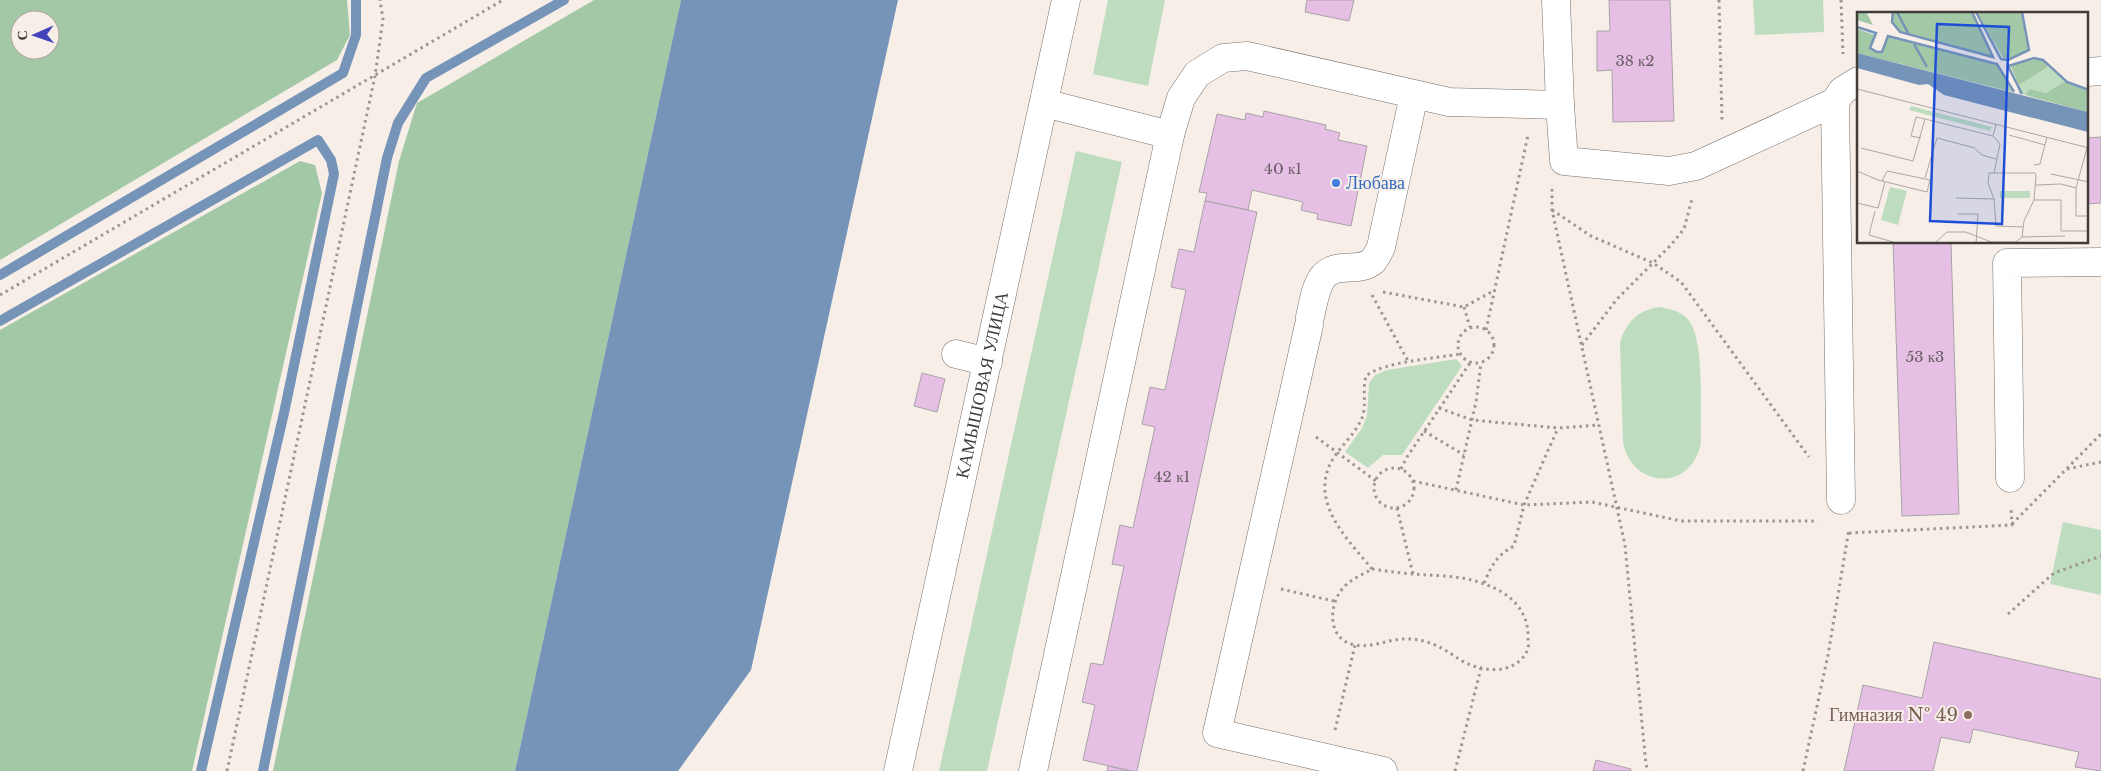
<svg xmlns="http://www.w3.org/2000/svg" width="2101" height="771" viewBox="0 0 2101 771" font-family="'Libre Baskerville',serif">
  <style>
    .green { fill: #beddc0 }
    .forest { fill: #a3c8a5; fill-rule: evenodd }
    .water { fill: #7694b8 }
    .lines { fill: none; stroke-linecap: round; stroke-linejoin: round }
    .stream { stroke: #7694b8; stroke-width: 10 }
    .building { fill: #e6c0e4; stroke: #a9a2a8 }
    .minor-casing { stroke: #77706b; stroke-width: 29 }
    .path { stroke: #9c9692; stroke-width: 3; stroke-dasharray: 2.5 4; stroke-linecap: butt }
    .minor { stroke: #fff; stroke-width: 28 }
    .shop-dot { fill: #3f7fe0; stroke: #f7eee8; stroke-width: 2 }
    .education-dot { fill: #8d6e63; stroke: #f7eee8; stroke-width: 2 }
    .labels { text-anchor: middle; dominant-baseline: central; stroke-width: 4; stroke-linejoin: round; paint-order: stroke }
    .number-label { font-size: 15px; fill: #695d64 }
    .shop-label { font-size: 18px; fill: #366cbe; stroke: #f7eee8; text-anchor: start }
    .street-label { font-size: 18px; fill: #3f3c39; stroke: #f7eee8 }
    .education-label { font-size: 18px; fill: #785e54; stroke: #f7eee8; text-anchor: end }
    .inset-river { fill: none; stroke: #7694b8; stroke-width: 2.5 }
    .inset-road { fill: none; stroke: #ada7a2; stroke-width: 1 }
    .view { fill: #1d4ed8; fill-opacity: 0.15; stroke: #1d4ed8; stroke-width: 2.5 }
    .inset-edge { fill: none; stroke: #3f3c39; stroke-width: 2.5 }
  </style>
  <rect width="100%" height="100%" fill="#f7eee8"/>
  <!-- green -->
  <g class="green">
    <path d="M1108,0h57l-17,86 -55,-12z"/>
    <path d="M1753,0h70l1,32 -69,3z"/>
    <path d="M1076,151l46,11 -135,609h-48z"/>
    <path d="M1659,307c11,2 23,4 30,14 16,19 11,94 12,121 -8,49 -68,48 -78,1l-3,-100c6,-21 17,-32 39,-36z"/>
    <path d="M1456,359l6,7 -60,89h-19l-15,13 -23,-16 17,-24 5,-12 2,-33 6,-8 12,-5z"/>
    <path d="M2063,522l38,8v65l-51,-11z"/>
  </g>
  <!-- forest -->
  <g class="forest">
    <path d="M0,0h347l3,35 -13,25 -337,200zM20,20h30v30h-30z"/>
    <path d="M594,0h87l-166,771h-242l126,-610 18,-58z"/>
    <path d="M300,161l15,4 7,28 -130,578h-192v-441z"/>
  </g>
  <!-- water -->
  <path class="water" d="M681,0h217l-147,670 -73,101h-163z"/>
  <g class="lines">
    <!-- stream -->
    <g class="stream">
      <path d="M0,275l343,-202 13,-38v-35"/>
      <path d="M0,321l318,-181 13,20 3,14 -50,239 -83,358"/>
      <path d="M263,771l124,-613 11,-35 28,-45 138,-78"/>
    </g>
  </g>
  <!-- building -->
  <g class="building">
    <path d="M1307,0h47l-5,21 -44,-9z"/>
    <path d="M1609,0h61l4,121 -61,1 -1,-52 -15,1v-40h13z"/>
    <path d="M1264,111l62,14 -1,4 15,4 -2,7 29,6 -16,80 -34,-7 1,-5 -17,-4 2,-8 -51,-12 -4,20 -43,-9 2,-8 -8,-1 18,-78 28,6 1,-7 17,4z"/>
    <path d="M2101,137v66l-14,1v-66z"/>
    <path d="M1205,201l52,11 -120,559h-6l-48,-11 12,-55 -13,-3 9,-39 12,2 21,-99 -12,-2 8,-39 13,3 22,-101 -13,-3 8,-37 15,3 21,-100 -15,-3 8,-38 15,3z"/>
    <path d="M1893,242h58l8,272 -57,2z"/>
    <path d="M922,373l23,6 -8,33 -23,-6z"/>
    <path d="M1934,642l167,37v92l-26,-4 4,-15 -106,-23 -3,14 -29,-6 -8,34h-89l19,-86 59,13z"/>
    <path d="M1596,760l35,9v2h-38z"/>
    <path d="M1108,766l23,5h-24z"/>
  </g>
  <g class="lines">
    <defs>
      <g id="minor">
        <path d="M2087,72l14,-1"/>
        <path d="M1044,103l126,32 11,-37 16,-24 26,-16 24,-2 202,46 111,3 -4,-105"/>
        <path d="M1560,105l4,56 105,10 27,-5 139,-64"/>
        <path d="M1310,317c3,-13 5,-28 12,-39 14,-18 36,-4 51,-17 3,-4 6,-9 8,-14l33,-152"/>
        <path d="M1309,325l-92,408 166,38"/>
        <path d="M956,354l32,8"/>
        <path d="M2010,478l-3,-215 94,-1"/>
        <path d="M1841,500l-6,-398 7,-11 16,-10"/>
        <path id="s1" d="M898,771l168,-771"/>
        <path d="M1033,771l137,-636"/>
      </g>
    </defs>
    <!-- minor casing -->
    <use href="#minor" class="minor-casing"/>
    <!-- path -->
    <g class="path">
      <path d="M1719,0l3,120"/>
      <path d="M1841,0l2,54"/>
      <path d="M1552,189v21l73,335 21,220 3,6"/>
      <path d="M1552,210l39,26 62,27 28,19 128,175"/>
      <path d="M1383,292l81,15 31,-17"/>
      <path d="M0,295l503,-295"/>
      <path d="M1372,295l37,68"/>
      <path d="M1464,307l6,20"/>
      <circle cx="1476" cy="345" r="18"/>
      <path d="M1486,330l42,-195"/>
      <path d="M1582,345l35,-46 53,-53 14,-17 8,-30"/>
      <path d="M1439,408l33,12 86,8 41,-3"/>
      <path d="M1424,431l40,24"/>
      <path d="M1316,437l60,44"/>
      <circle cx="1394" cy="488" r="20"/>
      <path d="M1401,469l6,-12 63,-94"/>
      <path d="M2067,469l34,-7"/>
      <path d="M1413,481l111,24 68,-3 89,19h137"/>
      <path d="M1456,490l20,-88 5,-39"/>
      <path d="M1397,508l16,66"/>
      <path d="M2012,524l89,-90"/>
      <path d="M1849,533l163,-8 -1,-17"/>
      <path d="M1372,569c14,2 27,4 41,5 23,2 49,1 71,10 25,8 45,26 44,54 0,3 1,8 0,11 -12,29 -52,23 -72,8 -22,-15 -41,-22 -67,-16 -11,3 -23,6 -34,4 -28,-5 -27,-40 -12,-57 8,-9 19,-13 29,-19z"/>
      <path d="M1372,569c-22,-27 -58,-61 -44,-100 7,-19 26,-32 34,-51 5,-13 0,-28 4,-42 16,-14 71,-18 94,-22"/>
      <path d="M1484,583c8,-18 12,-27 30,-37l10,-41 34,-77"/>
      <path d="M1281,589l53,12"/>
      <path d="M2008,614l46,-41 47,-17"/>
      <path d="M1335,730l20,-85"/>
      <path d="M227,771l148,-695 8,-57 -3,-19"/>
      <path d="M1455,771l26,-103"/>
      <path d="M1803,771l25,-116 21,-126"/>
    </g>
    <!-- minor -->
    <use href="#minor" class="minor"/>
  </g>
  <!-- markers -->
  <circle class="shop-dot" cx="1336" cy="183" r="5"/>
  <circle class="education-dot" cx="1968" cy="715" r="5"/>
  <g class="labels">
    <!-- number labels -->
    <g class="number-label">
      <text x="1635" y="60">38 к2</text>
      <text x="1283" y="168">40 к1</text>
      <text x="1925" y="356">53 к3</text>
      <text x="1172" y="476">42 к1</text>
    </g>
    <!-- shop labels -->
    <g class="shop-label">
      <text x="1346" y="183">Любава</text>
    </g>
    <!-- street labels -->
    <g class="street-label">
      <text stroke="none"><textPath href="#s1" startOffset="395">КАМЫШОВАЯ УЛИЦА</textPath></text>
    </g>
    <!-- education labels -->
    <g class="education-label">
      <text x="1958" y="715">Гимназия № 49</text>
    </g>
  </g>
  <!-- overview -->
  <g transform="translate(1857 12)">
    <rect width="231" height="231" fill="#f7eee8"/>
    <path d="M191,55l17,14 -19,12 -16,-4 -5,6 -7,-2 1,-8zM54,94l81,21 -2,4 -81,-21zM33,175l17,4 -9,34 -17,-5zM143,179h30v7h-30z" fill="#beddc0"/>
    <path d="M0,0h9l7,13 -16,-5zM37,0h77l22,44 -93,-25 -7,-9zM120,0h44l7,39 -14,7h-11zM0,17l18,6 -6,12 6,5h8l5,-15 110,28 14,27 -155,-39zM177,47l8,1 6,7 -29,18 -9,-20zM208,69l23,10v21l-63,-17 5,-6 16,4z" fill="#a3c8a5"/>
    <path d="M0,41l231,59v20l-144,-37 -16,-11 -9,1 -62,-17z" fill="#7694b8"/>
    <path class="inset-river" d="M36,0l-1,10 8,10 93,25 -21,-45M40,0l12,23M119,0l25,47 7,1 21,-10 -7,-38M0,15l19,6 -6,15 7,4h5l6,-16 109,28 17,28M57,32l13,23M165,82l-14,-28 26,-8 9,2 24,22 22,8"/>
    <path class="inset-road" d="M0,77l232,59M152,123l36,10M64,126l-10,-2 5,-19 9,2M4,136l52,13 12,-42 68,17M230,136l-11,40v28h13M118,137l7,6 14,4M177,153l6,-1 7,-27M0,159l21,9 49,12 3,-12 -43,-9 -5,10M194,162l38,8M68,166l12,-40 38,10M179,173l25,-1 15,4M99,186l38,1 2,27 27,1M137,187l-6,-16 1,-10h5M177,188h27v31h28M0,191l21,5 7,-26M18,199l-6,24 31,9M101,202h20l-2,30M165,225l43,-1M77,232l13,-12h19l25,10h25l6,-5 2,-16 10,-21 2,-24 -1,-3h-41l6,-29 -7,-8 3,-12"/>
    <path class="view" d="M80,12l72,3 -7,197 -72,-3z"/>
    <rect width="231" height="231" class="inset-edge"/>
  </g>
  <!-- north arrow -->
  <g transform="translate(35 35) rotate(268)"><circle r="24" fill="#f7eee8" stroke="#ada7a2"/>
  <path d="M0-4L9 19L0 12L-9 19Z" fill="#4245ba"/>
  <text y="-8" font-size="14" font-weight="bold" text-anchor="middle" fill="#3f3c39">С</text>
  </g>
</svg>
